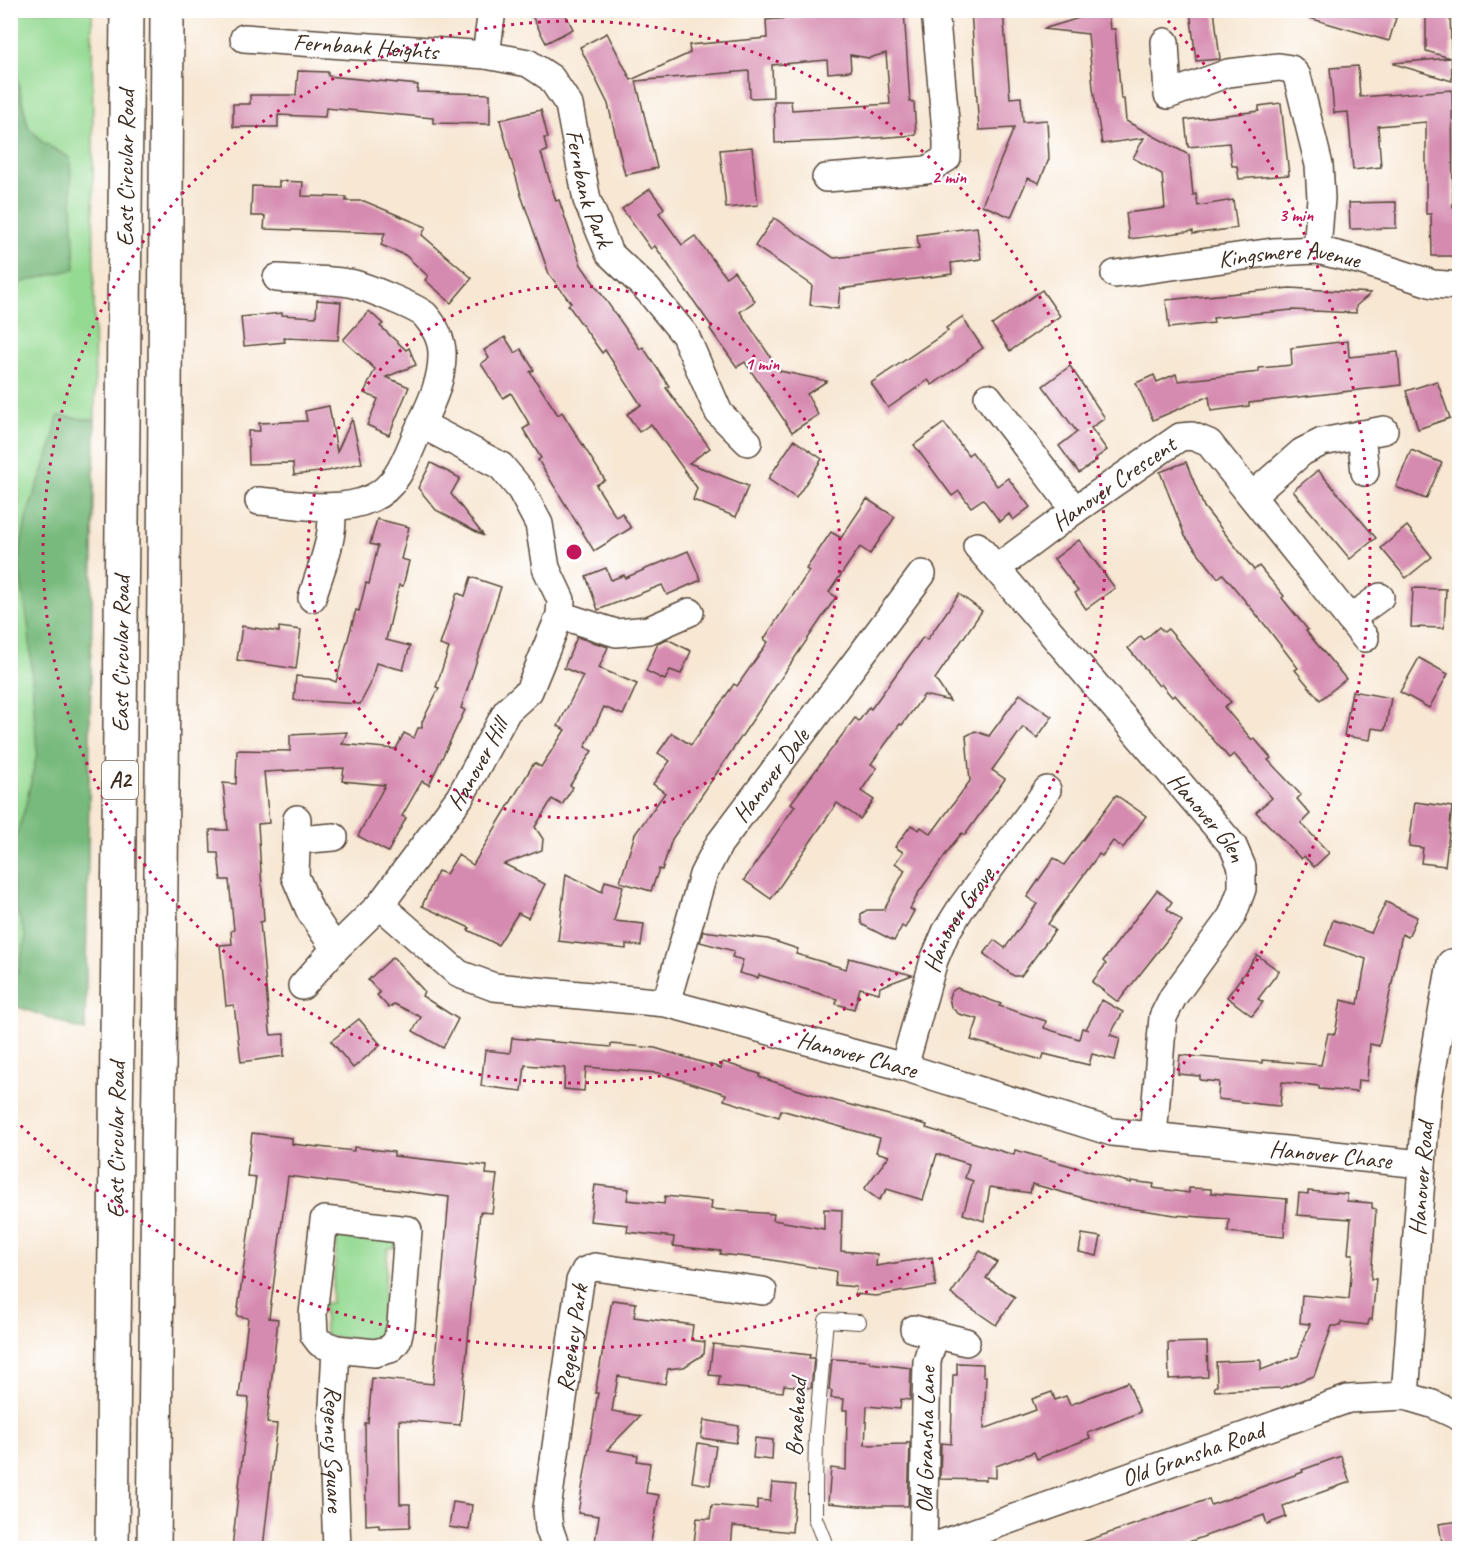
<svg xmlns="http://www.w3.org/2000/svg" width="1470" height="1559" viewBox="0 0 1470 1559" font-family="Caveat,sans-serif">
  <style>
    .green { fill: #95da93; stroke: #688258; stroke-width: 1.5 }
    .forest { fill: #78ba7d; stroke: #5a724e; stroke-width: 1.5 }
    .building { fill: #d58aaf }
    .lines { fill: none; stroke-linecap: round; stroke-linejoin: round }
    .lane-casing { stroke: #574639; stroke-width: 16 }
    .street-casing { stroke: #574639; stroke-width: 30 }
    .highway-casing { stroke: #574639; stroke-width: 36 }
    .lane { stroke: #fff; stroke-width: 14 }
    .street { stroke: #fff; stroke-width: 27 }
    .highway { stroke: #fff; stroke-width: 33 }
    .ring { fill: none; stroke: #c2185b; stroke-width: 3; stroke-dasharray: 3 6 }
    .labels { text-anchor: middle; dominant-baseline: central; stroke-width: 4.5; stroke-linejoin: round; paint-order: stroke }
    .shield { fill: #fff; stroke: #766a62; stroke-width: 1.5 }
    .shield-label { font-size: 22px; font-weight: bold; fill: #3b2a1e }
    .street-label { font-size: 24px; fill: #3b2a1e; stroke: #fff }
    .centre { fill: #c2185b; stroke: #fff; stroke-width: 3 }
    .ring-label { font-size: 18px; text-anchor: middle; font-weight: bold; fill: #c2185b; stroke: #fff; stroke-width: 4.5; stroke-linejoin: round; paint-order: stroke }
  </style>
  <rect width="100%" height="100%" fill="#fff"/>
  <filter id="ink" filterUnits="userSpaceOnUse"><feTurbulence type="fractalNoise" baseFrequency=".0167" numOctaves="2"/><feDisplacementMap in="SourceGraphic" scale="12" xChannelSelector="R" yChannelSelector="G"/><feConvolveMatrix kernelMatrix="1 2 1 2 8 2 1 2 1" color-interpolation-filters="sRGB"/></filter>
  <filter id="wash" filterUnits="userSpaceOnUse"><feTurbulence type="fractalNoise" baseFrequency=".008" numOctaves="4" result="noise"/><feDisplacementMap in="SourceGraphic" scale="24" xChannelSelector="R" yChannelSelector="G"/><feGaussianBlur stdDeviation="1.35" result="paint"/><feColorMatrix in="noise" values="0 0 0 0 0 0 0 0 0 0 0 0 0 0 0 0 0 1.4 0 .05"/><feComposite in="paint" operator="in"/></filter>
  <g filter="url(#wash)">
    <rect width="100%" height="100%" fill="#f7e7d3"/>
    <!-- green -->
    <g class="green">
      <path d="M11,11h81l3,409 -10,611 -74,-28z"/>
      <path d="M338,1233l58,5 -1,10h-7l-6,66 8,1 -5,23 -9,3 -45,-4 -6,-4 -1,-30h7z"/>
    </g>
    <!-- forest -->
    <g class="forest">
      <path d="M10,46l18,80 14,16 28,16 5,111 -64,16z"/>
      <path d="M58,416l37,4 -10,611 -75,-27 1,-26 7,-6 8,-35 -12,-34 -3,-51 14,-44 12,-54 -8,-124 -11,-68 9,-47 24,-67z"/>
    </g>
    <g id="blocks">
      <!-- building -->
      <g class="building">
        <path d="M529,10h34l10,19 -27,14z"/>
        <path d="M882,10h22l6,92h4l2,33 -82,6 -59,2 -1,-42h17l1,9 98,-6 -4,-51 -17,5 -19,-3 1,16 -23,2 -1,-13 -55,5 1,32 -23,1 -1,-27 -113,10 21,87 -32,7 -17,-71 -28,-57 27,-14 24,47 59,-27 -1,-8 78,-7 -1,-18z"/>
        <path d="M971,10h32l7,88 11,-1 2,25 24,-2 2,39 -10,24 -11,-5 -17,39 -29,-12 32,-77 -35,2z"/>
        <path d="M1086,10h22l2,19h5l6,70h3l2,22 63,34 4,40 3,-1 2,12 35,-6 4,28 -44,6v-3l-64,8 -3,-26 39,-5 -3,-34 -29,-16 11,-20 -42,6 -9,-56 -5,-54 -45,-5 43,-13z"/>
        <path d="M1190,10h24l6,49 -24,2z"/>
        <path d="M1302,10h68l26,8 -7,23 -87,-25z"/>
        <path d="M1426,10h24l2,71 -58,-17v-1l56,-5 -24,-7z"/>
        <path d="M1358,66l2,31 92,-7 1,117h6l1,49h-28l-1,-42h-5v-92l-48,4 3,41 -28,3 -5,-58 -14,1 -4,-45z"/>
        <path d="M298,71l30,1v4l90,9 -1,7 73,2v30l-57,-1v-5l-107,-10 -1,9 -47,-2v12h-45v-23h17v-9h46z"/>
        <path d="M1281,103l8,72 -50,4 -2,-13h-5l-3,-23 -41,4 -3,-27 74,-9v-5z"/>
        <path d="M541,110l7,28h-4l3,13 -6,2 15,48 3,-1 22,65 59,84 3,-2 26,39 -3,2 44,60 -21,15 59,23 -12,31 -43,-17 4,-12 -46,-64 -12,8 -12,-18 14,-9 -36,-55 -3,3 -34,-48 3,-2 -22,-29 -28,-79 -21,-75z"/>
        <path d="M752,147l6,58 -32,3 -6,-58z"/>
        <path d="M279,181l24,1 -1,14 44,1v4h18l62,26 -4,8 50,43 -21,25 -26,-23 3,-4 -23,-21 -24,-10 4,-12 -121,-4 1,-13h-14l1,-30 27,1z"/>
        <path d="M650,189l14,19 -5,5 23,32 13,-9 31,41 8,-6 21,30 -15,11 40,59 47,10 -20,13 11,21 -26,17 -47,-70 -8,5 -27,-38 2,-2 -57,-81 -4,3 -29,-40z"/>
        <path d="M1396,202v26l-46,1 -1,-26z"/>
        <path d="M774,218l60,40 85,-10 -2,-13 60,-8 4,32 -30,4 1,11 -112,15 -2,20 -28,-4 2,-20 -57,-39z"/>
        <path d="M1290,288l81,5 -15,13v7l-64,-3 -79,8 1,5 -45,5 -3,-28z"/>
        <path d="M1042,290l18,26 -50,35 -18,-26z"/>
        <path d="M317,300l24,2 -3,38 -54,-2 1,4 -41,4 -3,-29 41,-4v2l34,2z"/>
        <path d="M369,311l14,13 -3,2 26,24 3,-2 7,17 -30,12 23,10 -20,48 -22,-10 11,-26 -14,-6 11,-24 -32,-29z"/>
        <path d="M962,317l21,31 -16,11 1,1 -36,25 -4,-5 -40,28 -17,-25 77,-52 -2,-3z"/>
        <path d="M505,337l10,16 6,-4 13,21 -4,2 28,43 4,-3 43,68 -9,5 20,32 6,-4 9,15 -37,23 -56,-91 3,-2 -18,-29 7,-4 -19,-32 -8,5 -22,-34 8,-6 -5,-8z"/>
        <path d="M1348,341l1,16 49,-5 3,33 -152,18v3l-38,5 -2,-15 -56,24 -17,-37 18,-8 3,7 19,-8 2,7 81,-9v-4l33,-3 -1,-17z"/>
        <path d="M1070,366l35,52 -14,10 16,22 -11,8 1,2 -18,13 -20,-27 18,-14 -34,-46z"/>
        <path d="M1437,381l13,37 -32,11 -12,-38z"/>
        <path d="M329,406l8,46 15,-33 10,44 -34,8 -34,4 -1,-12 -44,1 -1,-33h12l-1,-8 48,-2 -2,-10z"/>
        <path d="M944,423l24,32 4,-3 25,34 11,-8 22,29 -17,13 -4,-6 -9,8 -17,-23 -12,8 -12,-16 -7,5 -38,-51z"/>
        <path d="M794,440l28,19 -26,39 -28,-19z"/>
        <path d="M1411,450l31,13 -16,36 -30,-12z"/>
        <path d="M1186,462l18,45 50,63 5,-4 25,30 -2,2 26,32 -2,1 40,48 -26,21 -25,-30 3,-2 -33,-43 -42,-51 -5,4 -33,-42 -25,-64z"/>
        <path d="M431,463l29,15 -9,16 33,42 -48,-26 -18,-22z"/>
        <path d="M1318,470l58,68 -26,21 -57,-68z"/>
        <path d="M867,499l28,18 -25,37 -10,-7 -31,45 7,5 -164,242 -10,31 -3,-1 -8,22 -31,-9 15,-48 30,-41 -12,-9 17,-23 -12,-8 14,-20 19,12 43,-61 3,2 31,-44 -4,-3 45,-68 -3,-2 25,-37 10,6z"/>
        <path d="M377,519l32,8 -8,32 8,2 -6,25 -4,-1 -13,55 24,6 -7,24 -27,-7 -6,22 -10,19 -66,-4 2,-24 33,3 7,3 20,-72 3,1 7,-28 3,1 9,-38 -8,-2z"/>
        <path d="M1407,526l25,31 -26,21 -25,-30z"/>
        <path d="M1079,540l36,48 -29,21 -11,-16 3,-2 -24,-32z"/>
        <path d="M688,551l13,29 -34,15 -5,-10 -64,25 -12,-34 20,-8 5,12 13,-5 1,3z"/>
        <path d="M471,577l30,10 -40,121 4,2 -36,75 -7,-4 -20,35 4,2 -18,34 -30,-16 27,-51 -43,-4 2,-13 -80,4 5,51 -11,1 6,97 -4,1 10,109 1,4 13,-1v22l-43,6 -7,-57 -8,1 -6,-61 12,-1 -1,-13 3,-1 -5,-50h-8l-3,-27h-7l-1,-23h18l-5,-47 13,1 1,-34 53,1v-16l57,-3 -5,12 54,5 8,-16 10,5 4,-10h4v-6l17,-34 -3,-1 13,-39 -9,-3 17,-52 8,3z"/>
        <path d="M1413,588l33,1 -2,39 -33,-1z"/>
        <path d="M959,594l23,17 -47,68 15,22 -26,-6 -22,30 -2,-1 -29,40 6,4 -16,23 13,9 -14,19 -23,-16 -66,96 -27,-19 51,-74 -4,-3 64,-85 4,3 10,-14 2,2 52,-72 4,3z"/>
        <path d="M242,626l37,6v-5l22,3 -5,39 -59,-9z"/>
        <path d="M1159,627l5,5 4,-3 63,73 -7,5 28,33 2,-2 17,20 -3,2 33,35 -4,4 13,15 -9,9 28,30 -15,14 -10,-11 -3,3 -45,-47 16,-14 -38,-44 -5,4 -54,-63 -3,2 -11,-13 -2,2 -31,-38 13,-12 3,4z"/>
        <path d="M577,637l31,10 -9,21 38,16 -14,31 -19,-8 -19,40 7,4 -22,34 3,2 -11,18 -10,-6 -17,28 8,12 -1,11 -38,14 41,20 -17,34 -10,-5 -20,32 -30,-15 2,-2 -48,-22 16,-35 8,3 12,-19 15,10 61,-102 7,4 24,-37 -7,-4 25,-50 -19,-8z"/>
        <path d="M667,639l24,12 -10,23 -11,-4 -5,10 -19,-9 12,-28z"/>
        <path d="M1419,658l29,16 -19,34 -29,-16z"/>
        <path d="M1352,691l39,7 -6,32 -13,-2 -2,12 -26,-4z"/>
        <path d="M1020,694l32,23 -15,21 -14,-11 -31,43 13,9 -40,56 -3,-2 -9,11 -34,48 -9,17 4,2 -9,17 -3,-2 -8,15 -31,-16 -2,-3v-8l6,-4h17l21,-40 -10,-7 8,-11 -8,-5 16,-22 8,5 2,-3 10,7 39,-53 -4,-45 9,-5 14,5z"/>
        <path d="M1116,795l30,21 -23,32 -10,-7 -11,15 -3,-2 -51,70 7,6 -34,46h-7l-30,-22 10,-14 11,8 32,-44 -10,-7 15,-22 12,-17 10,7z"/>
        <path d="M1415,802l37,5 -7,59 -24,-3 2,-15 -14,-2z"/>
        <path d="M566,874l36,18 3,-11 18,5 -9,35 30,3 -3,22 -15,-2v5l-68,-8z"/>
        <path d="M1157,890l15,12 -5,7 15,12 -64,81 -26,-20 14,-18 -3,-3z"/>
        <path d="M1386,902l31,15 -9,20 -6,-3 -23,112 -9,-2 -3,37 -9,-1 -1,12 -38,-3v-3l-37,-4 -2,24 -21,-2 -41,-5 1,-17 -19,-2v-4l-22,-2 2,-19 82,8v-3l59,5 7,-32 7,1 6,-34 17,4 8,-45 -41,-14 8,-25 38,13z"/>
        <path d="M703,931l65,8 30,10 -2,5 50,15 3,-11 63,17 -32,12 -1,6 -19,-5 -6,21 -18,-5 1,-5 -78,-24 -1,3 -19,-5 4,-13 -11,-3 2,-6 -34,-9z"/>
        <path d="M1257,955l22,16 -21,28 5,3 -11,14 -25,-19z"/>
        <path d="M393,957l31,34 -2,5 36,23 -15,29 -30,-17 8,-14 -27,-13 -5,4 -12,-13 3,-2 -12,-13z"/>
        <path d="M957,988l44,16 -2,2 47,15 -2,7 35,11 3,-11 7,2 -3,-1 16,-29 21,12 -13,23 10,3 -5,22 -23,-6 -3,11 -45,-11 -2,6 -71,-20 7,-21 -19,-5 -8,-7 -2,-10 2,-5z"/>
        <path d="M359,1019l22,26 -28,23 -22,-27z"/>
        <path d="M512,1038l99,9v-3l44,4 66,20 2,-6 37,12 -1,3 65,21 103,27 -1,3 88,27 1,-5 116,33v-2l23,3 -1,4 36,5v-5l22,1v4l76,6 -3,38 -56,-5 1,-13 -54,-4 -66,-10 -77,-21 -2,9 -40,-6 -6,34 -21,-7 10,-33 -8,-3 4,-14 -32,-10 -14,46 -36,-11 -8,11 -15,-11 25,-33 -13,-4 4,-14 -99,-28 -2,7 -55,-17 2,-6 -68,-21 -72,-6 -2,24 -20,-2 1,-21 -40,-3 -3,26 -41,-5 4,-36 25,3z"/>
        <path d="M252,1133l40,5v6l62,7v-4l40,5v4l93,10 -1,8 11,1 -5,38 -12,-1 -20,213 -61,-5 1,84h10v23l-31,1v-4l-13,1 -1,-102h3l4,-45 61,6 16,-187 -161,-21 -19,142 9,1 -11,104 10,1 -14,124h-31l17,-150 -10,-1 9,-79 -11,-2 19,-139 -9,-1z"/>
        <path d="M595,1185l34,4 -2,11 37,4 1,-8 47,5 -1,8 63,5 -1,6 51,9v-20l18,1 -1,41 36,3 -1,12 56,-9 4,29 -60,10 -21,-2 1,-7 -21,-2 1,-14 -70,-12 -46,-5 1,-3 -48,-5 1,-9 -47,-5 1,-7 -38,-4z"/>
        <path d="M1308,1191l39,3v7l25,2v5l4,1 -5,70h5l-4,41 -3,-1 -1,6 -27,-3 -1,4h-8l-18,50 -33,12 -66,3 -1,-4 3,-1 -1,-24 45,-2v10l37,-14 12,-32 -10,-1 2,-28 47,4 4,-45h-5l3,-35 -54,-4 2,-22 9,1z"/>
        <path d="M1082,1234l19,3 -4,19 -18,-4z"/>
        <path d="M980,1251l17,11 -11,16 29,19 -19,28 -45,-31z"/>
        <path d="M612,1300l24,3 -2,14 59,8 -2,15 14,2 -1,12 -20,13 -16,2 -3,15 -47,-8 -6,35 28,5 -33,34 31,5 -1,6 13,2 -4,30 13,2 -9,53h-56l5,-32 -21,-3 20,-120h-3z"/>
        <path d="M1207,1342l1,35 -39,2 -1,-36z"/>
        <path d="M713,1344l97,11 -1,3h5l-3,30 -27,-3 -1,7 -65,-6 2,-10 -11,-1z"/>
        <path d="M832,1359l38,2v2l41,5 -1,32 -9,-1 -1,10 -33,-3 -2,39 42,-1v-2l3,1 -2,63h-49l-31,-3 3,-35 15,2 1,-60h-4l1,-11 -13,-1 1,-7 -3,-1z"/>
        <path d="M957,1363l26,1v12h3l-2,53 52,-19 -4,-11 20,-7 3,8 11,-4 4,9 58,-23 12,30 -52,21 2,5 -36,14 -17,7 -3,-7 -38,14v12l-10,-1v3l-46,-1 1,-36 10,1 2,-69h4z"/>
        <path d="M704,1420l35,6 -3,17 -35,-5z"/>
        <path d="M755,1438l18,2 -1,20 -19,-2z"/>
        <path d="M698,1443l18,3 -6,39 -18,-3z"/>
        <path d="M1341,1456l9,26 -67,24 3,11 -19,7 -3,-9 -92,33h-101v-2l138,-47 2,6 92,-33 -1,-2z"/>
        <path d="M772,1483l24,2 -4,47 -59,-6 -2,21 -37,-4 3,-25 13,1 2,-14 45,4v-9l13,1z"/>
        <path d="M453,1502l19,3 -3,25 -20,-3z"/>
        <path d="M1460,1521v27h-17l-4,-24z"/>
      </g>
    </g>
  </g>
  <g filter="url(#ink)">
    <use href="#blocks" fill-opacity="0" stroke="#574639" stroke-width="1.5"/>
    <g class="lines">
      <defs>
        <path id="lane" d="M827,1548l-12,-30v-28l1,-57 10,-113 33,2"/>
        <g id="street">
          <path id="s1" d="M492,10l-6,45 42,8 23,15 18,27 18,95 22,53 39,37 37,45 34,78 29,29"/>
          <path id="s2" d="M244,38l242,17"/>
          <path d="M1165,42l3,53 60,-22 51,-6 12,2 6,7 22,89 2,33 -4,52"/>
          <path d="M826,178l101,-8 20,-12v-16l-12,-132"/>
          <path id="s3" d="M1115,274l158,-22 44,-2 45,11 71,23 27,2"/>
          <path d="M988,397l87,113"/>
          <path d="M1361,434l4,38"/>
          <path d="M1252,496l50,-44 20,-10 62,-12"/>
          <path d="M259,501c36,3 79,13 113,-3 27,-12 35,-43 47,-69 11,-24 23,-47 23,-73 1,-15 -8,-31 -17,-41 -7,-7 -65,-31 -76,-32 -23,-4 -48,-3 -72,-5"/>
          <path id="s4" d="M977,546l256,300 9,21v22l-10,27 -59,81 -10,20 -10,120"/>
          <path id="s5" d="M997,568l78,-58 105,-73 12,-1 17,7 156,195"/>
          <path d="M312,598c8,-28 24,-62 19,-91"/>
          <path d="M560,615l56,18 33,-3 41,-18"/>
          <path d="M1350,619l30,-22"/>
          <path id="s6" d="M297,819l-2,57 15,35 25,38 45,-44 80,-108 47,-86 22,-20 31,-76 1,-15 -15,-32 -7,-44 -18,-34 -20,-24 -80,-42"/>
          <path d="M297,840l37,-3"/>
          <path id="s7" d="M380,905l79,69 35,13 172,16 238,64 208,65 309,32"/>
          <path d="M302,986l33,-37"/>
          <path id="s8" d="M666,1003l37,-128 16,-31 203,-270"/>
          <path id="s9" d="M904,1067l30,-107 12,-28 15,-24 86,-118"/>
          <path d="M324,1220l84,10 -7,94 -4,17 -7,8 -15,4 -39,-4 -16,-6 -6,-8 -1,-21z"/>
          <path d="M914,1329l52,13"/>
          <path id="s10" d="M336,1349l-4,76 5,123"/>
          <path id="s11" d="M1405,1396l22,-298 24,-135"/>
          <path id="s12" d="M556,1548l-7,-20 -2,-19 33,-228 5,-10 10,-4 168,24"/>
          <path id="s13" d="M923,1548l4,-187 8,-27"/>
          <path id="s14" d="M930,1548l418,-149 57,-3 27,8 28,13"/>
        </g>
        <g id="highway">
          <path id="s15" d="M112,1548l15,-1538"/>
          <path d="M154,1548l10,-960 3,-578"/>
        </g>
      </defs>
      <!-- lane casing -->
      <use href="#lane" class="lane-casing"/>
      <!-- street casing -->
      <use href="#street" class="street-casing"/>
      <!-- highway casing -->
      <use href="#highway" class="highway-casing"/>
      <!-- lane -->
      <use href="#lane" class="lane"/>
      <!-- street -->
      <use href="#street" class="street"/>
      <!-- highway -->
      <use href="#highway" class="highway"/>
    </g>
  </g>
  <!-- distance rings -->
  <g class="ring">
    <circle cx="574" cy="552" r="266"/>
    <circle cx="574" cy="552" r="531"/>
    <path d="M1162 14A797 797 0 0 1 15 1120"/>
  </g>
  <g class="labels">
    <!-- shield labels -->
    <rect class="shield" x="102" y="761" width="36" height="38" rx="4.5"/>
    <g class="shield-label">
      <text x="120" y="780">A2</text>
    </g>
    <!-- street labels -->
    <g class="street-label">
      <text stroke="none"><textPath href="#s2" startOffset="122">Fernbank Heights</textPath></text>
      <text stroke="none"><textPath href="#s15" startOffset="1380">East Circular Road</textPath></text>
      <text stroke="none"><textPath href="#s1" startOffset="234">Fernbank Park</textPath></text>
      <text stroke="none"><textPath href="#s3" startOffset="176">Kingsmere Avenue</textPath></text>
      <text stroke="none"><textPath href="#s5" startOffset="144">Hanover Crescent</textPath></text>
      <text stroke="none"><textPath href="#s15" startOffset="894">East Circular Road</textPath></text>
      <text stroke="none"><textPath href="#s6" startOffset="375">Hanover Hill</textPath></text>
      <text stroke="none"><textPath href="#s8" startOffset="254">Hanover Dale</textPath></text>
      <text stroke="none"><textPath href="#s4" startOffset="356">Hanover Glen</textPath></text>
      <text stroke="none"><textPath href="#s9" startOffset="158">Hanover Grove</textPath></text>
      <text stroke="none"><textPath href="#s7" startOffset="513">Hanover Chase</textPath></text>
      <text stroke="none"><textPath href="#s15" startOffset="408">East Circular Road</textPath></text>
      <text stroke="none"><textPath href="#s7" startOffset="999">Hanover Chase</textPath></text>
      <text stroke="none"><textPath href="#s11" startOffset="218">Hanover Road</textPath></text>
      <text stroke="none"><textPath href="#s12" startOffset="213">Regency Park</textPath></text>
      <text transform="translate(796 1417) rotate(-86)">Braehead</text>
      <text stroke="none"><textPath href="#s13" startOffset="108">Old Gransha Lane</textPath></text>
      <text stroke="none"><textPath href="#s10" startOffset="100">Regency Square</textPath></text>
      <text stroke="none"><textPath href="#s14" startOffset="279">Old Gransha Road</textPath></text>
    </g>
  </g>
  <circle cx="574" cy="552" r="9" class="centre"/>
  <g class="ring-label">
    <text x="949" y="183">2 min</text>
    <text x="1296" y="221">3 min</text>
    <text x="762" y="370">1 min</text>
  </g>
  <!-- margin -->
  <rect width="1470" height="1559" fill="none" stroke="#fff" stroke-width="36"/>
</svg>
